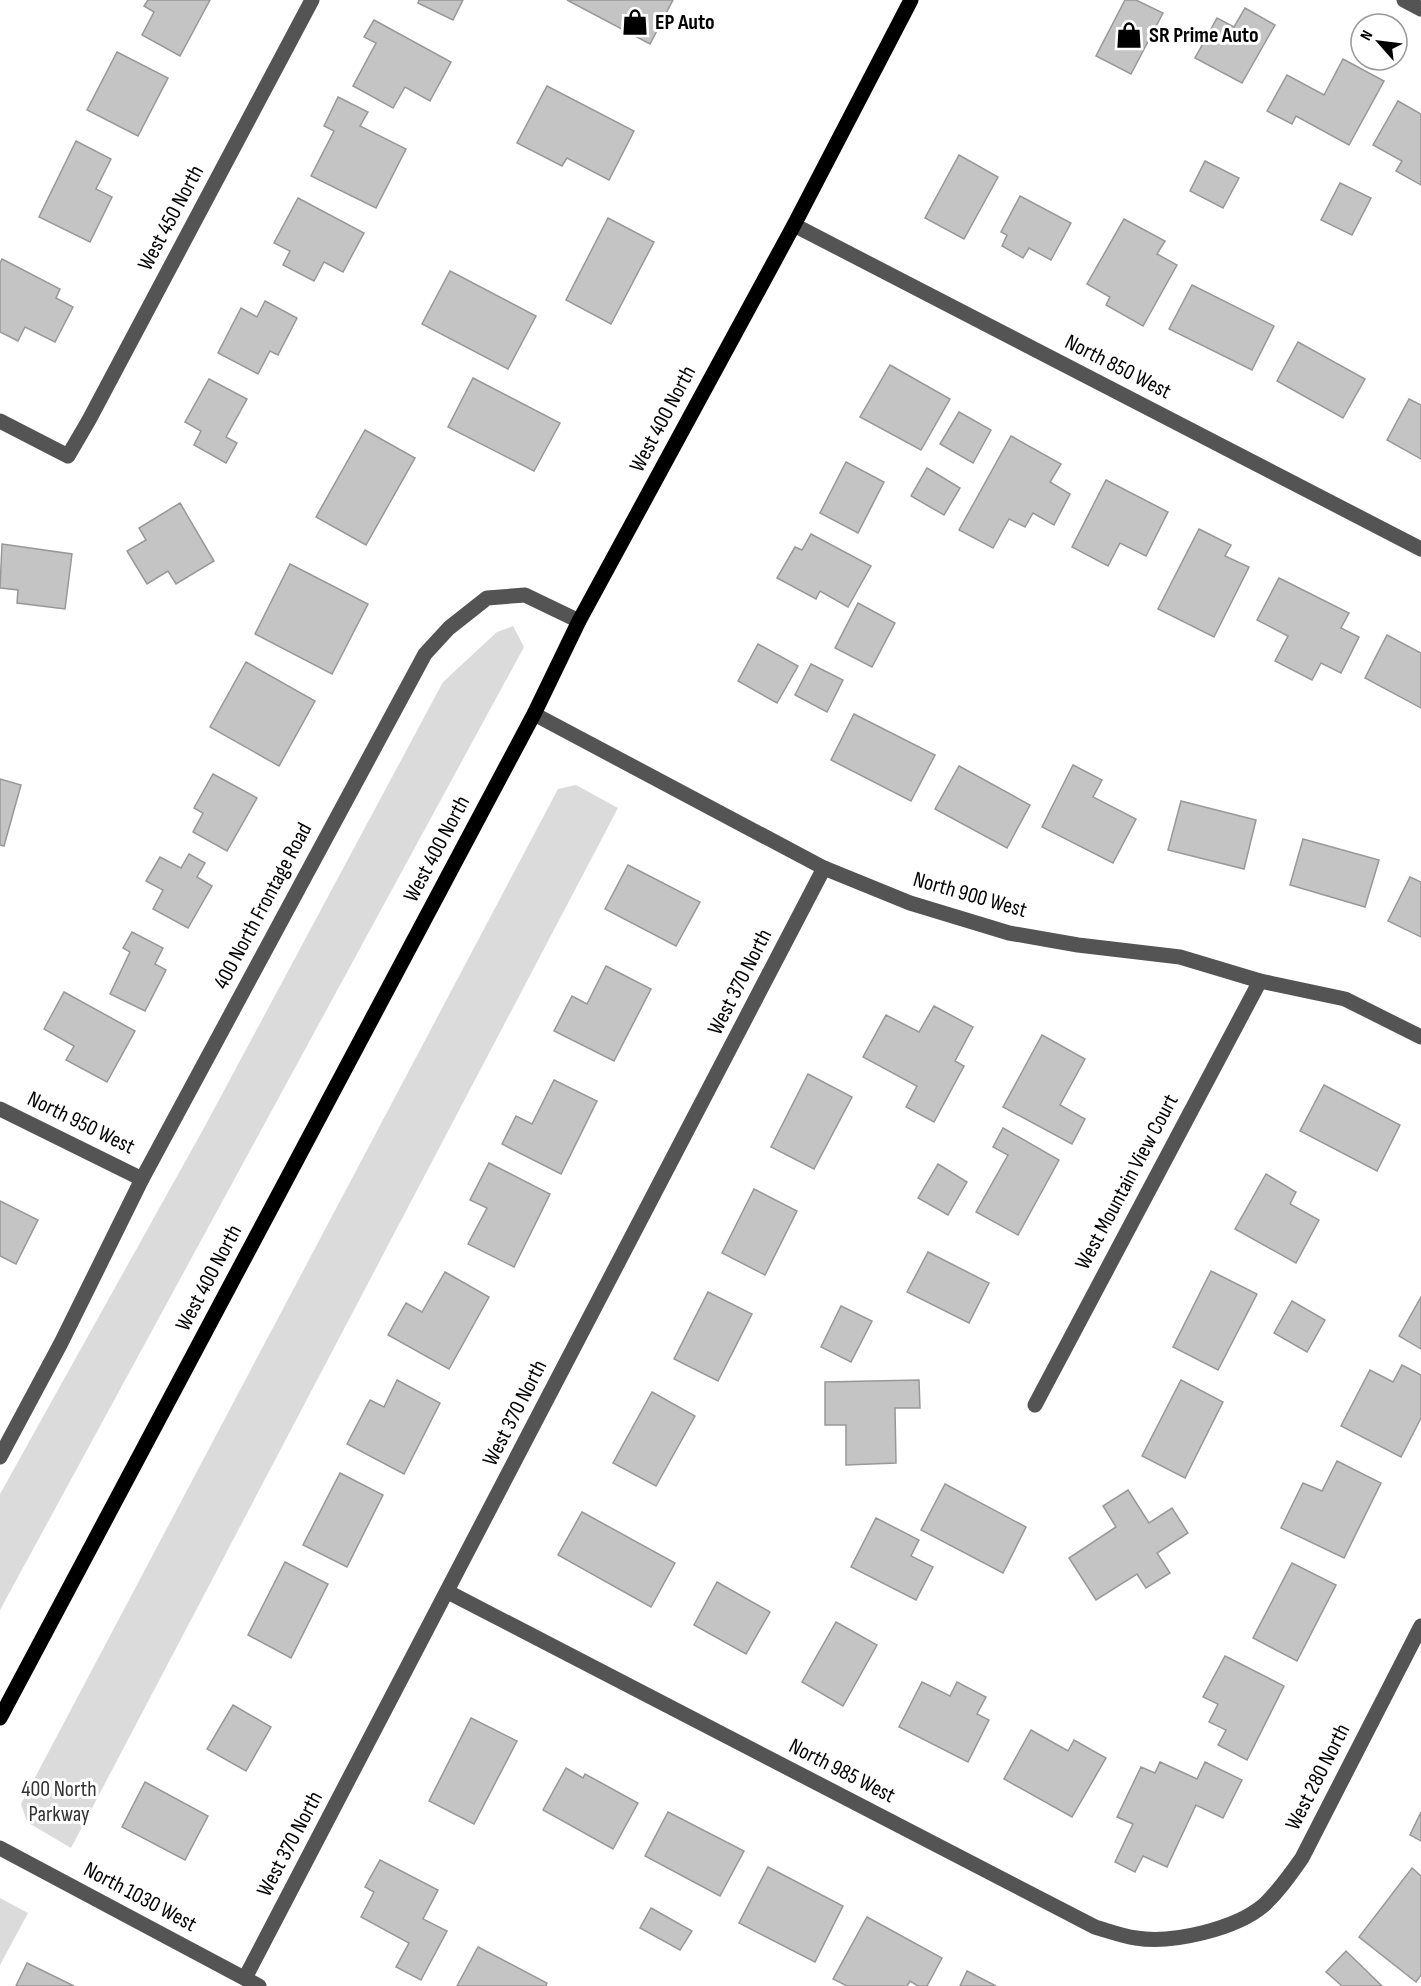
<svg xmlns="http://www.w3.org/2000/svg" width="1421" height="1986" viewBox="0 0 1421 1986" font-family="'Sofia Sans Condensed',sans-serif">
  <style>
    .green { fill: #dbdbdb }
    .building { fill: #c4c4c4; stroke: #989898; stroke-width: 1.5 }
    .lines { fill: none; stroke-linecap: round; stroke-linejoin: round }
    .minor { stroke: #545454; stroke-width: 15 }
    .major { stroke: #000; stroke-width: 15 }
    .labels { text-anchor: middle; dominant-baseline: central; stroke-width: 6; stroke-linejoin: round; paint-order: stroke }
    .poi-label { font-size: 22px; font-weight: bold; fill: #000; stroke: #fff; text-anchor: start }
    .street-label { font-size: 22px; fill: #000; stroke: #fff }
    .park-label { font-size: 22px; fill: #323232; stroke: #fff }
  </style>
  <rect width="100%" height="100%" fill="#fff"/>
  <!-- green -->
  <g class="green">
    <path d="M513,626l11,21 -524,963v-116l205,-368 238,-444 54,-50z"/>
    <path d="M576,785l42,23 -547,1040 -44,-26 -6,-18 537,-1015z"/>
    <path d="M0,1898l28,15 -28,52z"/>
  </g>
  <!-- building -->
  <g class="building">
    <path d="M148,0h62l-30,56 -38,-21 12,-23 -10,-6z"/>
    <path d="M419,0h44l-10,20 -35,-17z"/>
    <path d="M567,0h106l-23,44z"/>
    <path d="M1125,0h11l27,13 -32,61 -35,-18z"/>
    <path d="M1245,8l30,17 -33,58 -47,-25 22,-40 17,9z"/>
    <path d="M374,20l77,42 -21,39 -25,-14 -12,21 -40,-22 23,-43 -12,-6z"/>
    <path d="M117,52l51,26 -30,58 -51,-26z"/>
    <path d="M1343,59l41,22 -35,64 -53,-29 -4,8 -25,-13 20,-36 37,20z"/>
    <path d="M547,86l87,45 -25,49 -42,-22 -5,8 -45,-23z"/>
    <path d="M338,97l30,15 -8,14 46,23 -30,59 -65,-32 23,-45 -10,-5z"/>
    <path d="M1398,101l23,13v71l-25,-14 6,-10 -29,-16z"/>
    <path d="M76,141l35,18 -15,30 16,8 -22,45 -51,-25z"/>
    <path d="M959,155l39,22 -34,62 -39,-21z"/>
    <path d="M1205,161l34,17 -16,30 -33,-17z"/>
    <path d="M1340,183l31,15 -19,37 -31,-15z"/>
    <path d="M1020,196l51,27 -20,37 -22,-12 -6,10 -21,-12 5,-11 -6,-3z"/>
    <path d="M298,198l66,35 -21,39 -19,-10 -10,19 -31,-16 7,-14 -16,-8z"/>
    <path d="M608,218l46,24 -43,82 -45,-24z"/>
    <path d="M1124,219l41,22 -8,13 20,11 -34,61 -37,-21 4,-8 -23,-13z"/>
    <path d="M2,259l58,30 -4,9 17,9 -18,35 -30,-15 -7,14 -18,-9v-69z"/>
    <path d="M450,271l86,45 -28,53 -86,-45z"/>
    <path d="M1192,285l82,41 -22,44 -83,-41z"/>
    <path d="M265,301l32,17 -19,37 -8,-4 -12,23 -40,-21 23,-45 16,9z"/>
    <path d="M1298,342l67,37 -22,39 -66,-37z"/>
    <path d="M890,365l60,34 -29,51 -61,-33z"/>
    <path d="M473,378l87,45 -26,48 -86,-44z"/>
    <path d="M209,379l38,20 -21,38 11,6 -11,20 -32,-18 7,-14 -16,-9z"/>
    <path d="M1409,399l12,6v54l-34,-19z"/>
    <path d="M959,412l32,18 -18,33 -33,-19z"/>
    <path d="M365,430l50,28 -49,87 -50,-28z"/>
    <path d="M1011,436l50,28 -11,18 20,12 -16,31 -21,-12 -8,14 -16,-8 -16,29 -34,-18z"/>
    <path d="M846,462l38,20 -26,51 -38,-20z"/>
    <path d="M927,468l33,20 -16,27 -33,-19z"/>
    <path d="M1106,480l62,32 -22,44 -26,-13 -12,23 -36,-19z"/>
    <path d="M180,503l34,58 -38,23 -8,-13 -21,13 -20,-33 19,-11 -7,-12z"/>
    <path d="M1199,529l32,16 -6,11 24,11 -35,70 -56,-28z"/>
    <path d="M811,534l60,32 -23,41 -28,-16 -4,8 -39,-21 18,-31 7,3z"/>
    <path d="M2,544l70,10 -7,55 -48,-6 1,-13 -18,-2z"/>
    <path d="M290,564l78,40 -36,70 -77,-40z"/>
    <path d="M1279,578l70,35 -8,15 18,9 -18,36 -20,-10 -9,17 -37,-19 13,-25 -31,-16z"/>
    <path d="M858,603l37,20 -23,44 -37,-19z"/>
    <path d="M1387,635l34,18v55l-56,-30z"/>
    <path d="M758,644l40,22 -21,37 -39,-22z"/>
    <path d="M246,662l69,39 -36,65 -69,-39z"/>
    <path d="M811,664l32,16 -16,32 -32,-17z"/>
    <path d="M854,714l81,41 -24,46 -80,-41z"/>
    <path d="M1073,765l29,15 -9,17 43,22 -23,44 -71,-36z"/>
    <path d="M959,766l71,39 -23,43 -72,-39z"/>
    <path d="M213,774l44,24 -30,53 -34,-19 10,-19 -9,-5z"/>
    <path d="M0,779l21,6 -17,61 -4,-1z"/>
    <path d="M1181,801l75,19 -12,49 -76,-19z"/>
    <path d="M1303,839l76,21 -14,47 -75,-22z"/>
    <path d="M189,854l16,9 -8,14 15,9 -24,42 -35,-19 10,-19 -17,-9 14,-24 21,11z"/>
    <path d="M628,865l72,37 -24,44 -71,-37z"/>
    <path d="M1410,877l11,5v55l-33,-16z"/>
    <path d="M132,932l31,16 -8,16 11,6 -21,41 -35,-17 20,-42 -7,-4z"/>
    <path d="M606,966l45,23 -37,72 -60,-30 18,-35 15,8z"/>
    <path d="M64,992l71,39 -28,51 -41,-22 8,-14 -30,-17z"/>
    <path d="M934,1006l39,21 -18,34 9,5 -30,56 -28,-15 11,-21 -54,-29 23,-42 33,17z"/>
    <path d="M1042,1035l43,24 -25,46 25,14 -13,25 -69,-37z"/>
    <path d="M808,1074l44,23 -38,72 -43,-22z"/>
    <path d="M554,1080l43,21 -36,73 -59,-30 14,-28 16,8z"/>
    <path d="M1324,1085l76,40 -23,46 -77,-40z"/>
    <path d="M1003,1128l56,32 -41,75 -42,-23 32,-57 -15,-8z"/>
    <path d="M489,1163l61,31 -36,73 -46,-23 19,-36 -17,-8z"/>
    <path d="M938,1164l29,18 -19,33 -30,-17z"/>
    <path d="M1266,1174l30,18 -6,12 29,16 -23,43 -61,-34z"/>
    <path d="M754,1189l43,22 -32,64 -43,-22z"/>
    <path d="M0,1201l38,19 -22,44 -16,-8z"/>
    <path d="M928,1252l61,31 -20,40 -62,-31z"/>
    <path d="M1211,1271l46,23 -39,76 -45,-23z"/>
    <path d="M445,1272l44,25 -40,72 -61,-34 18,-32 16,9z"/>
    <path d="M708,1292l44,22 -34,67 -44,-22z"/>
    <path d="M1421,1297v52l-22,-13z"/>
    <path d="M1292,1301l33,19 -18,32 -33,-19z"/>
    <path d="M841,1306l31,15 -21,41 -30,-15z"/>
    <path d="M1402,1365l19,10v43l-20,39 -60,-31 29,-56 23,12z"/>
    <path d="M397,1380l43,23 -36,71 -57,-30 23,-44 14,7z"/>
    <path d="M919,1380l1,28h-25l1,55 -50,2v-40h-21v-43z"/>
    <path d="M1181,1380l42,22 -38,76 -43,-22z"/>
    <path d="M652,1392l43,24 -39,70 -43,-23z"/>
    <path d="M1337,1461l44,22 -37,75 -63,-30 22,-45 19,8z"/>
    <path d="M340,1473l43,22 -36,72 -44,-22z"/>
    <path d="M945,1484l81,43 -23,46 -82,-43z"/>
    <path d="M1128,1490l21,33 23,-15 16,25 -31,20 13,20 -24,15 -9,-14 -41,26 -27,-42 47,-31 -13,-21z"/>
    <path d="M582,1512l93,51 -24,44 -93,-52z"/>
    <path d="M876,1518l43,22 -8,16 22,11 -17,33 -65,-33z"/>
    <path d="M285,1562l43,22 -37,74 -43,-23z"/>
    <path d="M1292,1563l44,22 -39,76 -44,-23z"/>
    <path d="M717,1582l53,30 -24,42 -52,-29z"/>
    <path d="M836,1622l41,23 -34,61 -41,-24z"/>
    <path d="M1225,1656l59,30 -37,74 -29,-15 8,-15 -17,-8 9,-18 -15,-7z"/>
    <path d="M922,1682l28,14 7,-14 29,15 -9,17 12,6 -21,42 -69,-35z"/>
    <path d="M233,1705l38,22 -25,44 -39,-22z"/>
    <path d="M471,1718l46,23 -43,83 -45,-23z"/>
    <path d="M1031,1730l37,21 6,-11 32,18 -34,59 -68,-38z"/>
    <path d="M1160,1762l37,17 8,-17 37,18 -19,38 -27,-13 -29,62 -24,-11 -8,16 -20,-10 18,-38 -16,-7 24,-50 14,6z"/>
    <path d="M566,1768l17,10 2,-4 53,29 -25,46 -70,-39z"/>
    <path d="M145,1782l63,34 -23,44 -63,-33z"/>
    <path d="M668,1812l76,39 -24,45 -75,-40z"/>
    <path d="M1421,1812v29l-11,-6z"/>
    <path d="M380,1860l58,30 -15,29 24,12 -26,49 -25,-13 13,-24 -48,-26 13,-25 -9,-5z"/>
    <path d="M768,1867l75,39 -28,56 -76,-39z"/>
    <path d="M1412,1868l9,8v99l-5,7 -57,-45z"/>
    <path d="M651,1908l41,23 -12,19 -40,-22z"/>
    <path d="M867,1917l75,41 -15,28h-9l-8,-5 -3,5h-60l-14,-7z"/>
    <path d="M478,1947l69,36 -1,3h-89z"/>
    <path d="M1346,1951l36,35h-40l-16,-14z"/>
    <path d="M27,1963l47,23h-58z"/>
    <path d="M967,1971l29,15h-36z"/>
  </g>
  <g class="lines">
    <!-- minor -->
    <g class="minor">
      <path d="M1404,0l17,9"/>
      <path d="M794,225l627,324"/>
      <path d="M0,421l68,35 21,-36 223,-420"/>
      <path d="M534,714l290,154 86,35 99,30 69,12 102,12 80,24 85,18 76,38"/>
      <path d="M0,1109l142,70"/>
      <path d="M1035,1405l225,-424"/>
      <path d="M0,1457l61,-114 81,-164 283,-525 24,-26 38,-30 38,-3 54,26"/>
      <path d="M448,1592l647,335c14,4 27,9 41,11 36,6 100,-9 128,-33 15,-14 26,-30 38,-47l119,-232"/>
      <path d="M0,1848l259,138"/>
      <path d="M245,1978l579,-1110"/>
    </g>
    <!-- major -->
    <path class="major" d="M0,1718l534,-1004 45,-93 215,-396 117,-225"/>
  </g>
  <!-- icons -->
  <defs>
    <symbol id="shop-bare" viewBox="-9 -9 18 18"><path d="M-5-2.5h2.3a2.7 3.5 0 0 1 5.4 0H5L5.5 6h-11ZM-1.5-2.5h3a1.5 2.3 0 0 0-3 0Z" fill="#000" stroke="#fff" stroke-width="2.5" paint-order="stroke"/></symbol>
  </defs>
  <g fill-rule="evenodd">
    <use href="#shop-bare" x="616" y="3" width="38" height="38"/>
    <use href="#shop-bare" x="1110" y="16" width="38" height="38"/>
  </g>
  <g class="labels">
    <!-- poi labels -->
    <g class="poi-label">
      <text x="655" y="22">EP Auto</text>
      <text x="1149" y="35">SR Prime Auto</text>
    </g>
    <!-- street labels -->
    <g class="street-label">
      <text transform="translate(171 218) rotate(-62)">West 450 North</text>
      <text transform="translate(1118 367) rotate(27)">North 850 West</text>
      <text transform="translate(663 419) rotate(-62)">West 400 North</text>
      <text transform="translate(437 849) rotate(-62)">West 400 North</text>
      <text transform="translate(970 895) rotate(16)">North 900 West</text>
      <text transform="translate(263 906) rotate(-62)">400 North Frontage Road</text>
      <text transform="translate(740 982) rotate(-63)">West 370 North</text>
      <text transform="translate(81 1123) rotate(26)">North 950 West</text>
      <text transform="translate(1127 1182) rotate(-62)">West Mountain View Court</text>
      <text transform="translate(209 1278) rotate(-62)">West 400 North</text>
      <text transform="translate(515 1413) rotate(-63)">West 370 North</text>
      <text transform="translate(842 1771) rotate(27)">North 985 West</text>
      <text transform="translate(1318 1777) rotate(-63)">West 280 North</text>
      <text transform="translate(290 1844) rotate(-62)">West 370 North</text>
      <text transform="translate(140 1897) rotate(28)">North 1030 West</text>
    </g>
    <!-- park labels -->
    <g class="park-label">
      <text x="59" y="1789">400 North<tspan x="59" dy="25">Parkway</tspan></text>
    </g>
  </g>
  <!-- north arrow -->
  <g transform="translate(1379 42) rotate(298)"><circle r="28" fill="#ffffff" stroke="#999999" stroke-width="1.5"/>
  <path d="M0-4.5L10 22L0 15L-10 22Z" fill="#000000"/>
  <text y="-9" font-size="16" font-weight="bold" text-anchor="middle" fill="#000000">N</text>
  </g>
</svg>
